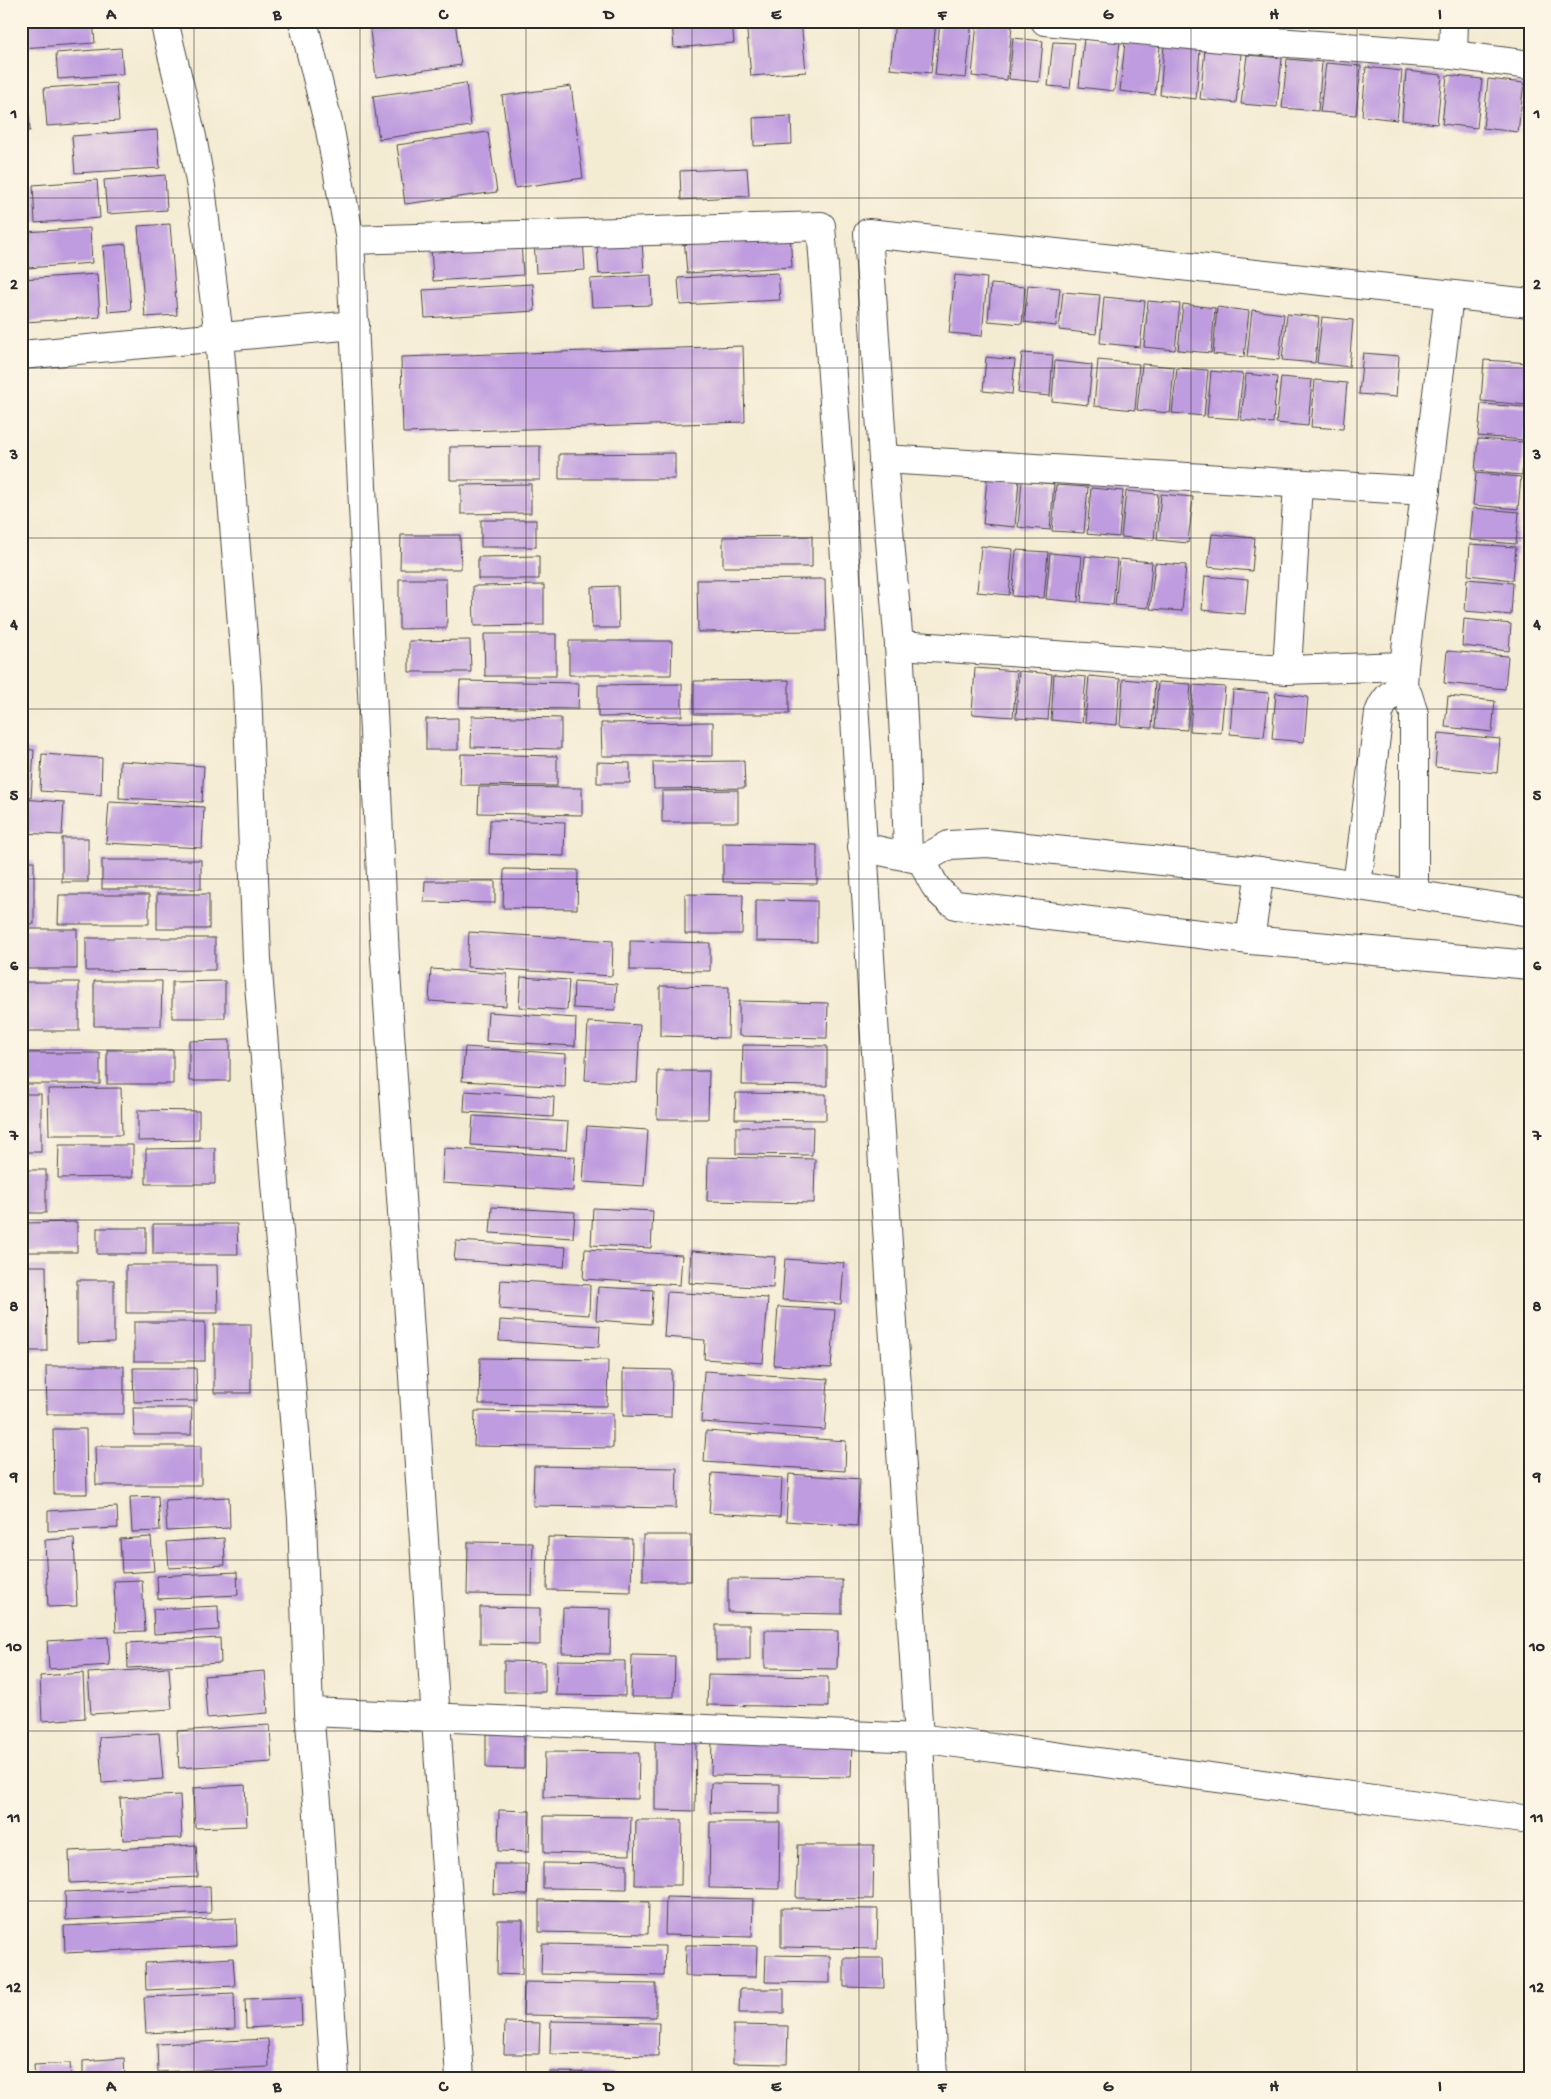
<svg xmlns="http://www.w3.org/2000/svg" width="1551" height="2099" viewBox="0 0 1551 2099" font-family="'Gochi Hand',sans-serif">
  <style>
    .building { fill: #bf9cdf }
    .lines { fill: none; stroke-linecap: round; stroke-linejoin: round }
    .minor-casing { stroke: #494844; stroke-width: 30 }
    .minor { stroke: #fff; stroke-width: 28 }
    .grid { fill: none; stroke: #2b2b2b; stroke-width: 1; stroke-opacity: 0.55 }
    .neatline { fill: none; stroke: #2b2b2b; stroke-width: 2 }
    .grid-label { font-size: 16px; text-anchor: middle; font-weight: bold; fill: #2b2b2b }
  </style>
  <rect width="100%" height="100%" fill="#fcf5e5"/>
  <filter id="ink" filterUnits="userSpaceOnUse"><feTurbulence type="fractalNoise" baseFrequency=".02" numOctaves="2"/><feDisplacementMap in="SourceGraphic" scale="10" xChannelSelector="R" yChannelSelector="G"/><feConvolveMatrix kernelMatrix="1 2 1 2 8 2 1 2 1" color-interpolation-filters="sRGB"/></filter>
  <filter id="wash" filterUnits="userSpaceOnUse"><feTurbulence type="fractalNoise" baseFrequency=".0096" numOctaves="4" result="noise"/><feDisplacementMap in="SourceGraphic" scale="20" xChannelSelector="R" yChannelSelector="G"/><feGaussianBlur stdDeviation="1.12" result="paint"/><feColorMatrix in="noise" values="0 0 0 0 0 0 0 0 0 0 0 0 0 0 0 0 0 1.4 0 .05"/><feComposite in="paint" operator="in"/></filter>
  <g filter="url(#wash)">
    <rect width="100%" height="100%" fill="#f4ebd3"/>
    <g id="blocks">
      <!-- building -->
      <g class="building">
        <path d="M21,21h72l2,22 -74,5z"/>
        <path d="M382,21h73l6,44 -85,12 -7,-54z"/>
        <path d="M672,21h60l2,22 -60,5z"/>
        <path d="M746,21h55l5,51 -55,4z"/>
        <path d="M895,21h41l-5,52 -41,-4z"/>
        <path d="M940,21h32l-6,57 -31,-3z"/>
        <path d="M977,22l35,4 -5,54 -35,-4z"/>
        <path d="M1013,38l30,3 -4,41 -30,-3z"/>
        <path d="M1084,38l36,4 -6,49 -35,-4z"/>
        <path d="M1053,42l22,1 -5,45 -22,-2z"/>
        <path d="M1125,42l35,4 -5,49 -35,-4z"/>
        <path d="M1164,46l36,4 -4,49 -36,-4z"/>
        <path d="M121,48l2,26 -65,5 -2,-26z"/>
        <path d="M1205,50l36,4 -5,49 -36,-4z"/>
        <path d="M1247,55l35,3 -5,49 -36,-3z"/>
        <path d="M1287,59l35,3 -4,49 -36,-3z"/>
        <path d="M1326,63l35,3 -5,49 -36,-3z"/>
        <path d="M1366,67l36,4 -5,49 -35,-4z"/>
        <path d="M1406,71l36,4 -5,49 -35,-4z"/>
        <path d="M1447,75l35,4 -5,49 -35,-4z"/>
        <path d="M1488,79l36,4 -6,49 -35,-4z"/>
        <path d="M116,83l3,38 -72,5 -3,-38z"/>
        <path d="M466,83l5,43 -92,13 -6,-43z"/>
        <path d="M1528,84h2v50l-6,-1z"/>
        <path d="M571,86l12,92 -68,10 -13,-92z"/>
        <path d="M28,102l2,29h-9v-28z"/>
        <path d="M791,116l1,28 -38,2 -1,-28z"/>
        <path d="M157,130l3,38 -85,5 -3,-37z"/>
        <path d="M488,132l9,60 -92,12 -8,-59z"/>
        <path d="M747,168l2,28 -68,4 -1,-29z"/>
        <path d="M165,175l2,35 -60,4 -3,-34z"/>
        <path d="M97,180l3,38 -65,5 -2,-38z"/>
        <path d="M170,224l7,91 -32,2 -7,-91z"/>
        <path d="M90,228l2,35 -64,5 -3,-36z"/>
        <path d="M790,231l2,36 -105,6 -3,-36z"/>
        <path d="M583,238l2,32 -49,3 -2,-33z"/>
        <path d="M521,241l2,34 -90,6 -2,-34z"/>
        <path d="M642,241l2,31 -45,2 -2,-30z"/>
        <path d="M126,244l5,66 -23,2 -5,-66z"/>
        <path d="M778,273l2,27 -100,5 -2,-27z"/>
        <path d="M97,274l3,43 -75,5 -3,-43z"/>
        <path d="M651,275l1,30 -60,2 -2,-28z"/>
        <path d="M955,275l32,3 -5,58 -33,-3z"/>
        <path d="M533,284l2,27 -110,7 -2,-28z"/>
        <path d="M991,284l34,3 -3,37 -34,-3z"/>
        <path d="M1028,285l32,3 -4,38 -32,-4z"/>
        <path d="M1063,292l37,3 -4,39 -37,-4z"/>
        <path d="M1104,297l41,4 -5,46 -40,-4z"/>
        <path d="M1148,301l32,3 -5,46 -31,-3z"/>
        <path d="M1183,304l32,4 -4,45 -33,-3z"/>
        <path d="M1217,307l32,4 -5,46 -31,-3z"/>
        <path d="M1252,310l32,4 -5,46 -32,-3z"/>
        <path d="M1287,314l32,3 -4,46 -33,-3z"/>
        <path d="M1322,317l31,3 -4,47 -32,-4z"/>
        <path d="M743,346l2,76 -342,11 -2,-76z"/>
        <path d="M1022,353l31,2 -3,41 -32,-3z"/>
        <path d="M1363,353l36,3 -3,41 -37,-3z"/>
        <path d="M986,357l29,3 -3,34 -29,-3z"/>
        <path d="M1098,360l41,4 -4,46 -41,-4z"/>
        <path d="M1484,360l46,3 -3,42 -46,-4z"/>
        <path d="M1055,361l37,4 -4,40 -36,-4z"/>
        <path d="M1142,364l32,3 -4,46 -33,-3z"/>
        <path d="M1177,368l31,2 -4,46 -32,-3z"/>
        <path d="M1211,371l32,3 -5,45 -31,-2z"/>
        <path d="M1246,374l31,3 -4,46 -32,-3z"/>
        <path d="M1281,377l31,3 -4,46 -32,-3z"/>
        <path d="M1315,380l32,3 -4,46 -32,-2z"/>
        <path d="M1481,404l45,3 -2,33 -46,-4z"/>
        <path d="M1478,439l46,3 -2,33 -47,-4z"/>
        <path d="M540,446v34h-90v-33z"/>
        <path d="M675,453v26h-116v-25z"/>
        <path d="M1476,473l45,4 -3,32 -45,-4z"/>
        <path d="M987,478l32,3 -4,46 -32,-3z"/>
        <path d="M1022,481l32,3 -4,46 -32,-3z"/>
        <path d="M531,484v29l-70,1v-29z"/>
        <path d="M1056,485l32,2 -4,46 -32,-2z"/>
        <path d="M1091,488l32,3 -4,46 -32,-3z"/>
        <path d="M1126,491l32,3 -4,46 -33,-3z"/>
        <path d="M1161,494l32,3 -5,46 -31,-3z"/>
        <path d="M1473,508l46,4 -3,32 -46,-4z"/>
        <rect x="481" y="520" width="55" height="27"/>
        <path d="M1212,534l43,4 -3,33 -44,-4z"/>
        <path d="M401,535h59l1,34h-61z"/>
        <path d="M812,536v31h-89v-30z"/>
        <path d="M1470,544l46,3 -3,33 -45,-5z"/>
        <path d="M981,546l32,3 -4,46 -32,-3z"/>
        <path d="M1016,550l32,2 -4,46 -32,-2z"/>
        <path d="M1050,553l32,3 -4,46 -32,-3z"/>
        <path d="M539,556v23h-61v-22z"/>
        <path d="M1085,556l32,3 -4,46 -32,-3z"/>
        <path d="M1120,559l32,3 -4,46 -33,-3z"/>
        <path d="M1155,563l31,2 -4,46 -32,-2z"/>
        <path d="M1205,576l43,4 -3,34 -43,-4z"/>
        <path d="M399,579h47l1,49 -48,1z"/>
        <path d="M825,579l1,52 -128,1 -1,-52z"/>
        <path d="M1467,579l46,4 -2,32 -46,-4z"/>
        <path d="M544,585v40l-70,1 -1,-40z"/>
        <path d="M618,586l1,42h-27l-1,-41z"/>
        <path d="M1464,619l47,5 -2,27 -47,-5z"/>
        <path d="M484,634h72v42h-71z"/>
        <path d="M470,640l1,32h-62v-31z"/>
        <path d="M569,641h103l-1,34h-102z"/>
        <path d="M1447,651l61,5 -3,33 -61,-6z"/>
        <path d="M975,668l42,3 -4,46 -41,-3z"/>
        <path d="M1019,671l33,3 -4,46 -32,-2z"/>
        <path d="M1054,674l32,3 -4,46 -31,-3z"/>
        <path d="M1089,676l31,3 -3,46 -32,-3z"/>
        <path d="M1123,679l32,3 -3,46 -32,-2z"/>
        <path d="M789,680v34h-95v-33z"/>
        <path d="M460,681l119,2 -1,26 -119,-2z"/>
        <path d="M1158,682l33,2 -4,46 -32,-2z"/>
        <path d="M682,684v32l-84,1v-32z"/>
        <path d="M1193,685l32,2 -4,46 -31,-2z"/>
        <path d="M1233,690l36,3 -5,44 -34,-3z"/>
        <path d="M1276,693l32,4 -4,45 -32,-3z"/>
        <path d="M1448,696l47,5 -3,31 -47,-5z"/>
        <path d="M472,716l89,2v31l-90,-2z"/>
        <path d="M458,718v32h-32v-31z"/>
        <path d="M713,722v34h-111l-1,-33z"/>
        <path d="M1438,733l62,6 -3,34 -62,-6z"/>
        <path d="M21,749l13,1 -3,48 -10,-1z"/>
        <path d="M42,754l60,4 -1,37 -61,-4z"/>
        <path d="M461,754l96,2v30l-97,-1z"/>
        <path d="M120,761l84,5 -2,36 -83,-4z"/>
        <path d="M744,761l1,27 -91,1 -1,-27z"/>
        <path d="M597,762l33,1v20h-33z"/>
        <path d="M479,787l103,1v27l-104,-2z"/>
        <path d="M738,790v32h-76v-31z"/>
        <path d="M21,799l43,3 -2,33 -41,-2z"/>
        <path d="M109,802l95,5 -2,41 -96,-5z"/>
        <path d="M490,820l75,2 -1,34 -75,-2z"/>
        <rect x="62" y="838" width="26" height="44"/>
        <path d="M723,843l94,2v39l-94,-2z"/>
        <rect x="102" y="860" width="99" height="29"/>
        <rect x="21" y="861" width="13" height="63"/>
        <path d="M504,869l74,1 -1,39 -74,-1z"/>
        <path d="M425,881h70v22l-71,-1z"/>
        <rect x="157" y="894" width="52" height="35"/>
        <path d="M685,894l58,1 -1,39h-57z"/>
        <path d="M59,895h90v29h-91z"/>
        <path d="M756,900l61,1v41l-61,-1z"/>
        <rect x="21" y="929" width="56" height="40"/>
        <path d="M469,932l144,9 -1,35 -145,-9z"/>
        <path d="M86,938h129v32l-129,1z"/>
        <path d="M630,941l80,2v28l-80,-1z"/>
        <path d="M431,969l76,5 -1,32 -77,-5z"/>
        <path d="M521,977l48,3 -2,30 -48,-3z"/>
        <path d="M94,981h68l-1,45h-67z"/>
        <path d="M225,981v37h-53v-36z"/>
        <path d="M574,981l43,3 -2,26 -42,-2z"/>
        <rect x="21" y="982" width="58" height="49"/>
        <path d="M660,986l69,1 -1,51 -68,-2z"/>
        <path d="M739,1001l89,2 -1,35 -88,-2z"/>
        <path d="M488,1012l88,6 -1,28 -89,-5z"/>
        <path d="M588,1022l52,3 -3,58 -52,-3z"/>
        <path d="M230,1040v41h-41v-40z"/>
        <path d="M743,1045l84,1v40l-85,-1z"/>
        <path d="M465,1047l101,7 -1,33 -103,-6z"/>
        <rect x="107" y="1050" width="66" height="34"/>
        <rect x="25" y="1053" width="75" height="31"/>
        <path d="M658,1071h51l-1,48h-51z"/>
        <path d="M121,1088l1,47h-73l-1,-46z"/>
        <path d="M465,1091l89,6 -1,20 -89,-5z"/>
        <path d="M736,1093l90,1v26l-91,-1z"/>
        <rect x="21" y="1094" width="20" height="58"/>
        <path d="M138,1110l61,1v29l-61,1z"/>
        <path d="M473,1116l95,6 -2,28 -95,-5z"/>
        <path d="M587,1126l61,4 -4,56 -61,-4z"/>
        <path d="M736,1127h77l-1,28 -76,-1z"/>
        <path d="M59,1145h74v32l-75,1z"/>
        <path d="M215,1148v36h-69v-35z"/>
        <path d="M444,1148l131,9 -2,34 -131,-8z"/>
        <path d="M708,1157l107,2 -1,44 -107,-2z"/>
        <rect x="21" y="1170" width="25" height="43"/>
        <path d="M492,1207l83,5 -2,26 -83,-5z"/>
        <path d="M593,1208l60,3 -2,37 -60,-3z"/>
        <path d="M77,1222v30h-56v-29z"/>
        <path d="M153,1224h84l1,30h-85z"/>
        <rect x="97" y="1228" width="49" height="26"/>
        <path d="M456,1241l110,6 -2,20 -110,-7z"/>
        <path d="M585,1249l97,6 -2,30 -97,-6z"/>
        <path d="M691,1251l84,6 -2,31 -84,-5z"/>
        <path d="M785,1259l59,4 -3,41 -59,-4z"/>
        <path d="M126,1265h91l1,48h-92z"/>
        <path d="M21,1266h25l1,85h-26z"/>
        <path d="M77,1280h37v62l-37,1z"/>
        <path d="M501,1280l89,5 -1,30 -90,-6z"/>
        <path d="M598,1287l55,3 -2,34 -55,-4z"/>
        <path d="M667,1292l101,6 -5,65 -59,-4 1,-19 -41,-3z"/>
        <path d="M778,1307l57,3 -4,58 -57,-3z"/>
        <path d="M500,1320l100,6 -1,21 -100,-6z"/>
        <rect x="134" y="1322" width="71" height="39"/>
        <rect x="214" y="1324" width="37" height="69"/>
        <path d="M480,1358l128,2 -1,46 -128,-2z"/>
        <path d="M46,1366h78v48h-77z"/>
        <path d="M133,1368h63l1,33 -63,1z"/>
        <path d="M623,1369l49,1 -1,47 -48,-1z"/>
        <path d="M704,1371l124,8 -3,51 -124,-8z"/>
        <path d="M133,1408h59l-1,27h-57z"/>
        <path d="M475,1411l138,2v35l-139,-2z"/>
        <path d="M53,1429h33l1,65h-33z"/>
        <path d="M706,1431l140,10 -1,30 -141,-9z"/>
        <path d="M95,1446h106v39h-105z"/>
        <path d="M534,1466l143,2 -1,40 -143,-2z"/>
        <path d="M712,1473l70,5 -2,39 -71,-4z"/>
        <path d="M789,1474l71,5 -3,47 -71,-5z"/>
        <path d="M158,1496l2,35 -28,1 -2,-35z"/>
        <path d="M229,1497l1,31 -63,3 -2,-31z"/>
        <path d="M117,1507l1,21 -70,3v-20z"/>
        <rect x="643" y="1535" width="48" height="46"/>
        <path d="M151,1537l3,34 -32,2 -2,-34z"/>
        <path d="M548,1537l84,2 -1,53 -84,-2z"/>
        <path d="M74,1538l3,68 -29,1 -3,-67z"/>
        <path d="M224,1538l1,27 -56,3 -2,-26z"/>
        <path d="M468,1542l65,1 -1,52 -65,-1z"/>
        <path d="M237,1572l1,23 -80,4 -1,-23z"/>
        <path d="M728,1579l114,1v34l-114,-2z"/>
        <path d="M142,1580l3,51 -29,1 -2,-51z"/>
        <path d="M218,1606l1,24 -65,4 -1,-25z"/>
        <path d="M480,1607l60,1v37l-60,-1z"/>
        <path d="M563,1608l48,1 -1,45 -48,-1z"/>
        <rect x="716" y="1625" width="34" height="35"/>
        <path d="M765,1630l73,1 -1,38 -72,-1z"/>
        <path d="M108,1637l2,28 -61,4 -2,-28z"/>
        <path d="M220,1638l1,25 -93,5 -1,-25z"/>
        <path d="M632,1655l43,1 -1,41h-43z"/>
        <path d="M557,1660l68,1v35l-69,-1z"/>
        <path d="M504,1661l41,1v30h-41z"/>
        <path d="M169,1668l3,41 -81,5 -3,-41z"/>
        <path d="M265,1671l3,42 -61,5 -3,-42z"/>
        <path d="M83,1673l2,45 -43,3 -2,-45z"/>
        <path d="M708,1675l120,2v30l-121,-2z"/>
        <path d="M270,1725l2,37 -93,6 -2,-37z"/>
        <path d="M159,1733l4,46 -61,4 -3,-46z"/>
        <path d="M486,1734h38v35l-38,-1z"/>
        <path d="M655,1740h41l-1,71 -40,-1z"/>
        <path d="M712,1741l140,1 -1,35 -140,-2z"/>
        <path d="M545,1752l94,1 -1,46 -94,-2z"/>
        <path d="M711,1783l69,1v30l-70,-1z"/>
        <path d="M245,1785l2,41 -52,2 -2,-40z"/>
        <path d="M180,1795l2,43 -59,2 -3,-42z"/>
        <path d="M499,1810l31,1 -1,41 -31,-1z"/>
        <path d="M544,1816l87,1 -1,38 -86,-2z"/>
        <path d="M636,1820h46l-1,65h-46z"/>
        <path d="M710,1822h70l-1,67 -70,-1z"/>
        <path d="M196,1845l2,32 -128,6 -1,-32z"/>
        <path d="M798,1845h76l-1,54 -77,-1z"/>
        <path d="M543,1863l84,1v25l-84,-1z"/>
        <path d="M494,1864h34l-1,31 -34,-1z"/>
        <path d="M210,1886l1,27 -145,7 -1,-28z"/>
        <path d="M666,1897l87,2 -1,38 -87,-2z"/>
        <path d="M539,1900l110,2 -1,32 -109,-2z"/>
        <path d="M781,1908l97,1 -1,40 -96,-2z"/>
        <path d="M236,1918l1,27 -172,8 -1,-27z"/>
        <path d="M498,1920h25l-1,55 -25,-1z"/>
        <path d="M542,1944l123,2 -1,30 -123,-2z"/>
        <path d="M686,1945l71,1 -1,31 -71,-1z"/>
        <path d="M766,1955l64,1v27l-65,-1z"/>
        <path d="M233,1958l2,28 -89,4 -1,-27z"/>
        <path d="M844,1958h39l1,30 -40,-1z"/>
        <path d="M524,1982l132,2v33l-133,-2z"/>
        <path d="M740,1989h44v24h-45z"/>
        <path d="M234,1993l1,36 -89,4 -2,-36z"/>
        <path d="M301,1997l1,28 -56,3 -1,-29z"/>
        <path d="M551,2021l108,2 -1,33 -108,-2z"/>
        <path d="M505,2022l35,1 -1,31h-35z"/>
        <path d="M733,2025l55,1 -1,38 -54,-1z"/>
        <path d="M268,2039l1,28 -111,5 -1,-28z"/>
        <path d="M124,2058l1,20h-42v-17z"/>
        <path d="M70,2063l1,15h-36l-1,-13z"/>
        <path d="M549,2072l87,1v5h-87z"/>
        <path d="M289,2075l1,3h-32v-2z"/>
      </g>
    </g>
  </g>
  <g filter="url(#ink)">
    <use href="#blocks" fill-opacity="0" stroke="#494844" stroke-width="1"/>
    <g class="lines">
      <defs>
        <g id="minor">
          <path d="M164,21l28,116 9,50 18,150 28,350 10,272 45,559 7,194 9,102 17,264"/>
          <path d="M303,21l27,109 20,110 35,718 75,1120"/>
          <path d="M1045,21l177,17 231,17 77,10"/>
          <path d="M1453,55l1,-34"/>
          <path d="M350,240l471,-14 21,285 77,1227 14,340"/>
          <path d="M21,355l334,-30"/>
          <path d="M883,459l543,32"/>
          <path d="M899,645l388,25 117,-4"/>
          <path d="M1287,670l11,-186"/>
          <path d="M862,847l60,13 27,-15 38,-2 273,28 270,41"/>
          <path d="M908,855l-3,-99 -6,-111 -16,-186 -15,-226 662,70"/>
          <path d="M922,860c10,21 13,32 34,45l294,35 280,25"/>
          <path d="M1357,885l22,-172c5,-14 11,-19 24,-27"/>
          <path d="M1414,895v-181l-6,-19 -5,-9 1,-20 45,-371"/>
          <path d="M1250,940l10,-69"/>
          <path d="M309,1712l610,26 611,82"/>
        </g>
      </defs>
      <!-- minor casing -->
      <use href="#minor" class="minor-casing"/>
      <!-- minor -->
      <use href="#minor" class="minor"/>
    </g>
  </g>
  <!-- grid -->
  <path class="grid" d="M194,21v2057M360,21v2057M526,21v2057M692,21v2057M859,21v2057M1025,21v2057M1191,21v2057M1357,21v2057M21,198h1509M21,368h1509M21,538h1509M21,709h1509M21,879h1509M21,1050h1509M21,1220h1509M21,1390h1509M21,1560h1509M21,1731h1509M21,1901h1509"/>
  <!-- margin -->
  <rect width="1551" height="2099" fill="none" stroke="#fcf5e5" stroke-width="55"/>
  <rect x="28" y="28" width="1496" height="2044" class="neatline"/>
  <g class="grid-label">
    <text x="111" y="19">A</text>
    <text x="277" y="19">B</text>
    <text x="443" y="19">C</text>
    <text x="609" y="19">D</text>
    <text x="776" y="19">E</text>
    <text x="942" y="19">F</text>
    <text x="1108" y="19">G</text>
    <text x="1274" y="19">H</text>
    <text x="1440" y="19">I</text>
    <text x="14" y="118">1</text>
    <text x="1537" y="118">1</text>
    <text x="14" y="289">2</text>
    <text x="1537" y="289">2</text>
    <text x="14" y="459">3</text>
    <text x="1537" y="459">3</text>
    <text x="14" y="629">4</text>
    <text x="1537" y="629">4</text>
    <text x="14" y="800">5</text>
    <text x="1537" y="800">5</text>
    <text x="14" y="970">6</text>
    <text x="1537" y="970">6</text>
    <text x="14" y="1140">7</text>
    <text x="1537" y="1140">7</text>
    <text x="14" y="1311">8</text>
    <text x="1537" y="1311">8</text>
    <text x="14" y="1481">9</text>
    <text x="1537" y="1481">9</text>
    <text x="14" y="1651">10</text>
    <text x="1537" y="1651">10</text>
    <text x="14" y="1822">11</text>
    <text x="1537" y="1822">11</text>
    <text x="14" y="1992">12</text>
    <text x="1537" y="1992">12</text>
    <text x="111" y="2091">A</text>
    <text x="277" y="2091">B</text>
    <text x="443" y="2091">C</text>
    <text x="609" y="2091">D</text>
    <text x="776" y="2091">E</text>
    <text x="942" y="2091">F</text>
    <text x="1108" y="2091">G</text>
    <text x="1274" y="2091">H</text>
    <text x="1440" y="2091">I</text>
  </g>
</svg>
